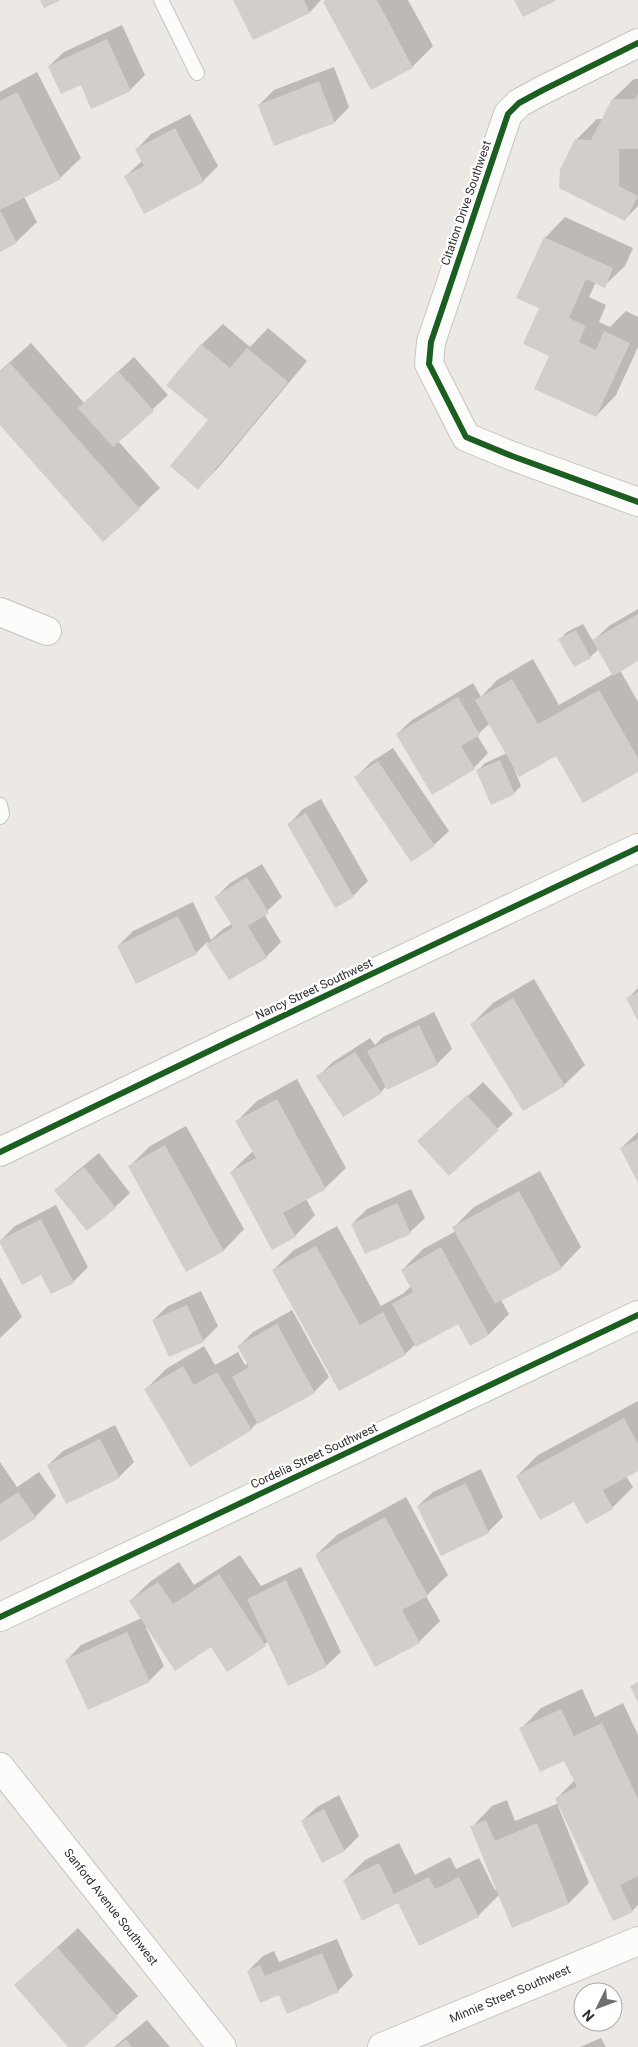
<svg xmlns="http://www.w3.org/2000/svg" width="638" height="2047" viewBox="0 0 638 2047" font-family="Roboto,sans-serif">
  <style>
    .shadow { fill: #0003 }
    .building { fill: #d1cecb }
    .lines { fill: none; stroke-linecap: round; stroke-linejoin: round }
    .lane-casing { stroke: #c5c4c5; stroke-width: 16 }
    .street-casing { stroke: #c5c4c5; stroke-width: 30 }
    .lane { stroke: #fcfcfb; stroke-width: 14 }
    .street { stroke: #fcfcfb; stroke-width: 28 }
    .cycleway-casing { stroke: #fff; stroke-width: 9 }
    .cycleway { stroke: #1b5e20; stroke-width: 6 }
    .labels { text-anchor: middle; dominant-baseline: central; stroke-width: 4.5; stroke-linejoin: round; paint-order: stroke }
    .street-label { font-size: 12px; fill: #2e2e2e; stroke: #fff }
  </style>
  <rect width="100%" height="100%" fill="#ece8e4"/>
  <!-- shadow -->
  <g class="shadow">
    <path d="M234,0h87l-11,12 -57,27z"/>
    <path d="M327,0h81l25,46 -21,21z"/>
    <path d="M122,25l23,50 -15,15 -38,17 -11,-24 -32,-17 15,-14z"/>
    <path d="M334,67l15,40 -14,15 -60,23 -16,-40 15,-15z"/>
    <path d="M37,72l44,86 -21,20 -36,19 13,25 -21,20 -16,9v-159z"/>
    <path d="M634,79h4v127l-14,14 -48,-80 21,-21h6l10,-20z"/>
    <path d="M190,114l28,52 -15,15 -77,-5 17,-16 -6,-11 14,-15z"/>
    <path d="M565,217l68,31 -8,18 -21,20 -8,-4 -7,15 17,8 -7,17 11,5 16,-16 12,6v30l-22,48 -20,21 -45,-60 -6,-118z"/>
    <path d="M223,324l27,23 18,-19 39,33 -89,107 -20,20 12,-68 -42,-35 34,-41z"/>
    <path d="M31,343l53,60 50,-46 34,38 -50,46 42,47 -21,20 -139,-85v-52z"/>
    <path d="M638,609v51l-18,10 18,32v68l-81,-16 -43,14 7,18 -7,7 -36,-23 7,-7 22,-10 -17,-30 -13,12 11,18 -14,15 -77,-34 15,-14 61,-37 8,14 16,-17 36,-21 26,46 54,-31 -14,-25 -9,8 -30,-18 7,-7 16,-8 10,17 16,-15z"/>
    <path d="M393,748l56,83 -15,14 -78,-68 15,-15z"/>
    <path d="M321,799l47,82 -15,15 -64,-72 14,-15z"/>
    <path d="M262,864l20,33 -18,17 17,28 -15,15 -36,22 -23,-37 -11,11 -78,-7 15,-15 60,-29 18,38 12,-11 9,-5 -16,-27 14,-14z"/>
    <path d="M534,979l51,86 -21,20 -92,-61 21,-21z"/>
    <path d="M638,988v30l-11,-19z"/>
    <path d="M434,1012l18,37 -15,15 -50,25 -1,-3 -5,6 -63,-16 15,-14 37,-24 5,7 8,-8z"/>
    <path d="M297,1079l49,89 -21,20 -19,11 9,16 -20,21 -64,-64 22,-21 -16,-30 20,-20z"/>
    <path d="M483,1082l30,32 -64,60 -15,-47z"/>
    <path d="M186,1126l58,103 -20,21 -38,20 -57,-103 21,-21z"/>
    <path d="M638,1132v48l-17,-32z"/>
    <path d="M99,1153l31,40 -15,14 -59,-16 15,-15z"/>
    <path d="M540,1171l41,76 -20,21 -60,32 8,14 -20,20 -19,10 -11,-22 -43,22 -11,10 -65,36 -67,-120 21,-20 43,-24 44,80 23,-13 7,-7 -9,-16 21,-21 33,-18 -2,-4 20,-20z"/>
    <path d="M411,1189l14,29 -15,14 -58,-8 15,-15z"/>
    <path d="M56,1205l32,62 -15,15 -21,11 -11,-19 -41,-33 15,-15z"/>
    <path d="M0,1277l22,40 -22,21z"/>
    <path d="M201,1291l17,35 -15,15 -50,-21 15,-14z"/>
    <path d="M292,1310l37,67 -15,15 -56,30 -7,7 -105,-40 20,-20 38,-23 11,19 23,-13 7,13 3,-2 -9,-17 14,-14z"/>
    <path d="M638,1401v69l-12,6 7,11 -21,21 -38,-8 -57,-24 21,-21z"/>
    <path d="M115,1425l19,37 -15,15 -71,-12 15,-14z"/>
    <path d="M0,1462l17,25 22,-15 17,24 -21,21 -35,24z"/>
    <path d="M481,1469l22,48 -15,15 -70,-26 15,-14z"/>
    <path d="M406,1497l42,78 -22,21 14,25 -21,21 -103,-87 21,-20z"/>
    <path d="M240,1555l21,31 40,-19 40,85 -15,14 -58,-24 -41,28 -16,-24 -63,-18h-2l18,38 -15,15 -82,-21 14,-15 61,-27 -12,-17 21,-20 28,-19 15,23z"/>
    <path d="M582,1689l13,28 28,-14 15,32v170l-6,6 -72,-106 -2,1 31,77 -20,20 -69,-9 -22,22 -79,-15 -55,-20 21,-21 34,-17 16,32 35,-18 6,12 23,-11 16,32 2,-1 -25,-62 20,-21 15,-6 8,21 44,-18 -2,-5 18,-18 -11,-21 -43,-30 20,-21z"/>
    <path d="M339,1795l20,41 -14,14 -22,11 -21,-40 15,-14z"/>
    <path d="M78,1928l60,68 -56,51h-13l-53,-62z"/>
    <path d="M337,1939l16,37 -15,15 -59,2 -31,-22 15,-15 11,-5 5,11z"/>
    <path d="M147,2020l23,27h-56z"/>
    <path d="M601,2038l5,9h-26z"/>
  </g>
  <!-- building -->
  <g class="building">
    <path d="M40,0h21l-17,8z"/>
    <path d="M233,0h71l6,13 -57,27z"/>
    <path d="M326,0h51l36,68 -42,22 -48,-88z"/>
    <path d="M514,0h43l-34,17z"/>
    <path d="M107,39l24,52 -40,18 -10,-24 -20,9 -13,-28z"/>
    <path d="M319,81l16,42 -61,23 -16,-41z"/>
    <path d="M17,92l44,87 -61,31v-109z"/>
    <path d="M638,93v56h-19v37l19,10 -13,25 -66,-33 1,-18 15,-31 16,1 21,-41h23z"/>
    <path d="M175,128l29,54 -60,32 -20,-38 20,-10 -9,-17z"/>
    <path d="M0,210l17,33 -17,9z"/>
    <path d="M544,237l69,31 -8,20 -19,-9 -17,39 17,8 -7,16 17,8 8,-19 26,12 -34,74 -62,-28 15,-33 -26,-12 16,-36 -23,-10z"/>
    <path d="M201,344l29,24 17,-20 41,34 -90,108 -28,-24 38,-46 -42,-35z"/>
    <path d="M10,363l130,146 -37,33 -103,-117v-53z"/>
    <path d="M118,371l36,40 -41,36 -35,-39z"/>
    <path d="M638,614v47l-25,15 -21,-36z"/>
    <path d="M576,630l15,28 -17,9 -16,-28z"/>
    <path d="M512,679l26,45 61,-34 39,68v14l-55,31 -27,-47 -37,21 -44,-77z"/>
    <path d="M458,697l22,38 -19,11 14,23 -43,26 -36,-61z"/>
    <path d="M500,760l15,34 -24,11 -15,-35z"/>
    <path d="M378,761l57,85 -24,16 -57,-85z"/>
    <path d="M306,813l48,84 -19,11 -48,-84z"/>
    <path d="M247,877l22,36 -21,13 19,32 -38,22 -23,-36 27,-17 -19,-30z"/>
    <path d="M178,916l19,38 -61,30 -19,-38z"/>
    <path d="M638,992v29l-12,-23z"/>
    <path d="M513,998l52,88 -42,25 -53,-87z"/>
    <path d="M419,1025l19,40 -51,25 -20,-39z"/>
    <path d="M355,1052l27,41 -39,24 -27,-41z"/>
    <path d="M467,1095l32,35 -50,46 -32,-35z"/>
    <path d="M277,1099l49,90 -43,24 13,24 -24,13 -42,-78 26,-14 -21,-37z"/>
    <path d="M638,1139v44l-18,-35z"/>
    <path d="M165,1145l59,106 -38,21 -58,-106z"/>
    <path d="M84,1167l32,41 -29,23 -33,-41z"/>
    <path d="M519,1191l43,78 -67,35 -43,-77z"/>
    <path d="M397,1203l14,31 -46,20 -14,-30z"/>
    <path d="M41,1219l33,64 -23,11 -10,-19 -19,10 -22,-42v-3z"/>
    <path d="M316,1246l44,79 23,-13 23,43 -67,36 -67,-121z"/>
    <path d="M441,1247l48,88 -19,11 -12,-22 -42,23 -24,-43 21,-12 -12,-22z"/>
    <path d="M187,1305l17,37 -35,15 -17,-37z"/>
    <path d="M277,1324l38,69 -57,31 -26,-47 17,-10 -12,-21z"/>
    <path d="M183,1366l11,19 23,-13 35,58 -62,37 -46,-78z"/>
    <path d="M624,1418l14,26v27l-35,19 10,19 -27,15 -12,-22 -34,18 -24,-44z"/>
    <path d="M100,1439l20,39 -54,26 -19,-39z"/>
    <path d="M466,1483l23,50 -48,23 -24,-50z"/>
    <path d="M18,1492l18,26 -36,24v-38z"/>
    <path d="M385,1517l43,79 -26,14 18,33 -45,24 -60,-112z"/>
    <path d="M219,1574l47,72 -39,26 -16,-25 -36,24 -46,-70 29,-19 15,22z"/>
    <path d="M286,1580l41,87 -39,19 -41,-87z"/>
    <path d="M127,1632l23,50 -62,28 -23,-50z"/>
    <path d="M638,1682v21l-8,-17z"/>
    <path d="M561,1709l13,27 28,-13 36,76v77l-18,9 13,27 -20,9 -58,-123 22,-11 -13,-26 -24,11 -21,-44z"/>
    <path d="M324,1809l21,42 -23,12 -21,-42z"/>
    <path d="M486,1820l9,21 42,-18 32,81 -57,24 -42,-102z"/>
    <path d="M379,1863l15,31 35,-17 6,12 24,-12 20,40 -60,29 -21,-43 -36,18 -19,-41z"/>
    <path d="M57,1947l61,70 -34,30h-16l-54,-62z"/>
    <path d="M322,1953l17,39 -52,22 -8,-19 -19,8 -13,-32 13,-6 5,11z"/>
    <path d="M126,2039l6,8h-16z"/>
  </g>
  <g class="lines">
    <defs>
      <g id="lane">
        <path d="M161,0l36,73"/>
        <path d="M0,805l2,9 -2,3"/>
      </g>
      <g id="street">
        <path d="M638,43l-95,47 -24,13 -11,11 -77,228 -2,22 37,73 46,19 126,46"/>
        <path d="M0,612l47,19"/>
        <path d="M0,1152l230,-111 408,-193"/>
        <path d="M0,1617l638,-302"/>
        <path d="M0,1767l222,280"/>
        <path d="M382,2047l256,-106"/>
      </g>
    </defs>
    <!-- lane casing -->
    <use href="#lane" class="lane-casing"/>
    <!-- street casing -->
    <use href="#street" class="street-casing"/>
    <!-- lane -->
    <use href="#lane" class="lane"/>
    <!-- street -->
    <use href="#street" class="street"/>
    <defs>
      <g id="cycleway">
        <path d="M638,43l-95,47 -24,13 -11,11 -77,228 -2,22 37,73 46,19 126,46"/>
        <path d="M0,1152l230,-111 408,-193"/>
        <path d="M0,1617l638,-302"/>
      </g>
    </defs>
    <!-- cycleway casing -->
    <use href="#cycleway" class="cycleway-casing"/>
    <!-- cycleway -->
    <use href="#cycleway" class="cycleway"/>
  </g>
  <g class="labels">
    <!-- street labels -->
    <g class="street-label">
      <text transform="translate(466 203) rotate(-71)">Citation Drive Southwest</text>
      <text transform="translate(314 989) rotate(-25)">Nancy Street Southwest</text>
      <text transform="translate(314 1456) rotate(-25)">Cordelia Street Southwest</text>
      <text transform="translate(111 1907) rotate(52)">Sanford Avenue Southwest</text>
      <text transform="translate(510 1994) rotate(-23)">Minnie Street Southwest</text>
    </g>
  </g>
  <!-- north arrow -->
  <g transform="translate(598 2007) rotate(228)"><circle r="24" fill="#ffffff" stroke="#ababab"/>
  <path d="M0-4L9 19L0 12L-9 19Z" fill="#706f6e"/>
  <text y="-8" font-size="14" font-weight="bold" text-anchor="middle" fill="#2e2e2e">N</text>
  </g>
</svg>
